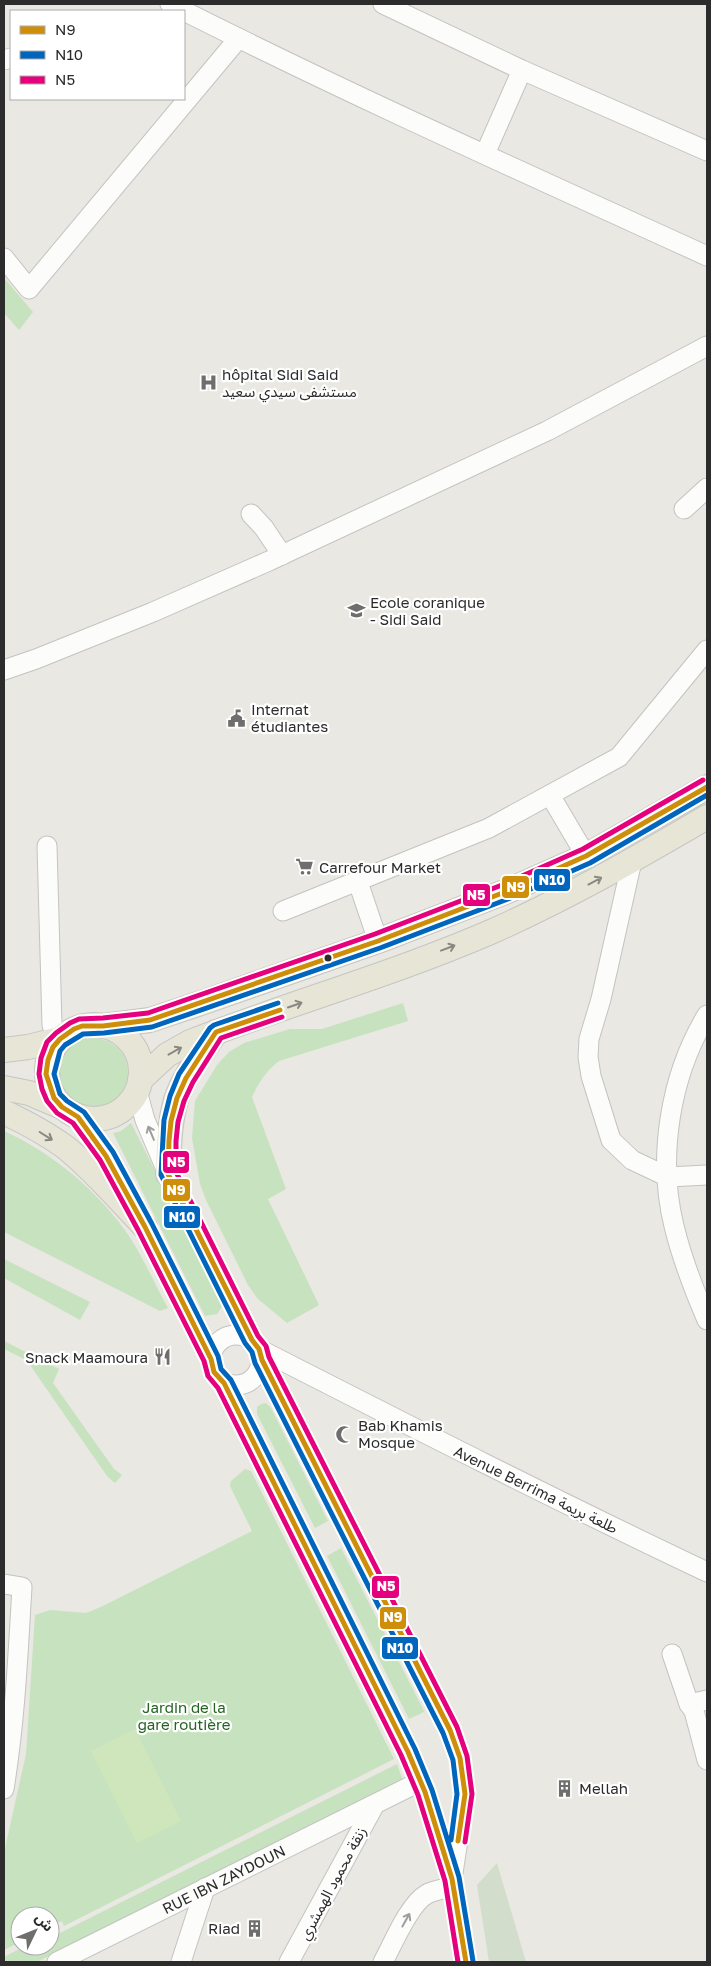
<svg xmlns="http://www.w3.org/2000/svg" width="711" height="1966" viewBox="0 0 711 1966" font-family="'Golos Text','Noto Sans Arabic',sans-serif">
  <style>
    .green { fill: #c7e2be }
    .cemetery { fill: #d3ddcb }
    .pitch { fill: #cfe6bd }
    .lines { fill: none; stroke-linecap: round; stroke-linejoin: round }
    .minor-tunnel { stroke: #c3c2be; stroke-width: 19; stroke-dasharray: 19 9; stroke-linecap: butt }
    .minor-casing { stroke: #c4c3c2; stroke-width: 21 }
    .major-casing { stroke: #c5c5c2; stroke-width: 26 }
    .minor { stroke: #fcfcfb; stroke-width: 19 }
    .major { stroke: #e6e5d6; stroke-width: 24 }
    .bus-1-casing { stroke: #fff; stroke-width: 9 }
    .bus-2-casing { stroke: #fff; stroke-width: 9 }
    .bus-3-casing { stroke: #fff; stroke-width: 9 }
    .bus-1 { stroke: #ce8e09; stroke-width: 5 }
    .bus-2 { stroke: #0065bd; stroke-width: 5 }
    .bus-3 { stroke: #e5007d; stroke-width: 5 }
    .oneway { stroke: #898881 }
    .oneway2 { stroke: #9e9e9e }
    .bus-dot { fill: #2c2c2c; stroke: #fff; stroke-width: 2 }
    .labels { text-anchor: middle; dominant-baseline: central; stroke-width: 4.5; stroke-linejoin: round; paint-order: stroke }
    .poi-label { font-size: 15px; fill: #2c2c2c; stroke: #fff; text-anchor: start }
    .street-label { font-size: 15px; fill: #2c2c2c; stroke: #fff }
    .park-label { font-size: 15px; fill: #246321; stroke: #fff }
    .line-badge { stroke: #fff; stroke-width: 2 }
    .badge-label { font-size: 14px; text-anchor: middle; font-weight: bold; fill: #fff }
  </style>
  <rect width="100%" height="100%" fill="#e9e8e2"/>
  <!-- green -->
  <g class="green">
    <path d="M4,278l29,34 -14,18 -15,-17z"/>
    <path d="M403,1003l5,18 -129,40c-13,10 -20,21 -27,36l34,92 -18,10 51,106 -32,18 -29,-24 -10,-14 -42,-85 -6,-16 -8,-46 3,-37 22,-36 12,-13 15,-9 46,-14h32z"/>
    <circle cx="93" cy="1073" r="35"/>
    <path d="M131,1123l92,182 -6,9 -12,2 -92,-183 8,-2z"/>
    <path d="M4,1131c44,20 84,52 114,90 21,26 34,58 50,87l-8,3 -156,-79z"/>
    <path d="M4,1259l86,43 -10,18 -76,-42z"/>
    <path d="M4,1341l55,28 -6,14 61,86 8,6 -7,8 -8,-7 -77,-111 -6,-6 -20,-10z"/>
    <path d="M266,1403l5,5 57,113 -13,7 -58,-114v-7l4,-3z"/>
    <path d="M245,1469l6,2 143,288 -330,167 -2,-5 -12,5v-10h-30v26l-16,8v-97l22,-99 9,-139 15,-5 36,3 17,-7 149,-75 -22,-45 1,-5z"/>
    <path d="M341,1548l86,169 -3,-5 -15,7 -82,-163z"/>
    <path d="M397,1764l6,17 -366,181h-33v-5l21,-11h25v-8z"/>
  </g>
  <!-- cemetery -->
  <path class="cemetery" d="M497,1863l29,99h-37l-12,-77z"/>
  <!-- pitch -->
  <path class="pitch" d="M135,1729l46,92 -44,22 -46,-92z"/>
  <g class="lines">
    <!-- minor-tunnel -->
    <path class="minor-tunnel" d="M450,1730l10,28"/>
    <defs>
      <g id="minor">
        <path d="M170,4c176,89 357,170 537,252"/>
        <path d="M383,4l139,66 185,81"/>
        <path d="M4,60l7,-2"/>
        <path d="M485,154l37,-84"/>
        <path d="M4,258l25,31 209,-250"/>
        <path d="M684,509l23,-21"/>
        <path d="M251,514l13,14 18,27"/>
        <path d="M4,670l32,-11 117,-47 116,-51 278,-130 160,-85"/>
        <path d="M550,795l36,61"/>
        <path d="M47,846l5,179 8,14"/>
        <path d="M632,861l-31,138 -12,40 -1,18 3,19 20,64 21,20 36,17 39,-2"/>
        <path d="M358,882l20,59"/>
        <path d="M283,911l206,-83 130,-71 88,-107"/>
        <path d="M707,1015c-37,61 -50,142 -33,211 8,33 20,64 33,94"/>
        <path d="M137,1091l8,29 23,54 84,166"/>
        <path d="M78,1117l28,39 39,71 66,132"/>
        <circle cx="236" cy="1360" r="25"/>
        <path d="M259,1349c149,76 298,152 448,223"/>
        <path d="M262,1360l188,370"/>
        <path d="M224,1383l184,369"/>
        <path d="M4,1584l18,3c-4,68 -7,135 -18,202"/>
        <path d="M672,1654l17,50 5,7 13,49"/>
        <path d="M689,1704l18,-4"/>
        <path d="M410,1756l15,36 27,87 14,83"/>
        <path d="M453,1873l12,-79 -5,-36"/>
        <path id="s1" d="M57,1962l364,-181"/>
        <path d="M181,1962l24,-74"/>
        <path d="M289,1962l86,-158"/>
        <path d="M383,1962c10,-18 26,-58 44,-68 8,-4 18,-5 26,-8"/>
      </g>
      <g id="major">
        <circle cx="94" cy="1072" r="47"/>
        <path d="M103,1026l47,-6 57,-19 171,-60 127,-49 81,-36 121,-69"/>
        <path d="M4,1050l24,-3 32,-8"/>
        <path d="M140,1080l27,-25 23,-13c100,-39 204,-68 303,-111 74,-33 144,-73 214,-114"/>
        <path d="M4,1088l25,5 33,14"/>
        <path d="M4,1112c21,10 42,21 61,35 29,23 54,53 80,80"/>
        <path d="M168,1174c1,-25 1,-50 8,-74 8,-25 26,-47 40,-68"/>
      </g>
    </defs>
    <!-- minor casing -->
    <use href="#minor" class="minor-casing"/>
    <!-- major casing -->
    <use href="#major" class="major-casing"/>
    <!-- minor -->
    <use href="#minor" class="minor"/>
    <!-- major -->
    <use href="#major" class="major"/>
    <defs>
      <g id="bus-1">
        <path d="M280,1010l-64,22 -30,46 -9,20 -6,23 -2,20 -1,33 84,166 7,9 3,11 188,370 10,28 5,36 -7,47"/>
        <path d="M466,1962l-14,-83 -27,-87 -17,-40 -184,-369 -10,-11 -3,-13 -66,-132 -39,-71 -28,-39 -16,-10 -8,-9 -8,-24 2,-14 5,-13 7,-8 14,-10 8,-3h21l47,-6 228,-79 127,-49 81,-36 121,-69"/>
      </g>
      <g id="bus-2">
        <path d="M278,1003l-64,22 -4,3 -31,46 -9,22 -6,24 -3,55 84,168 7,9 3,11 188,370 10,27 4,34 -6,46"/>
        <path d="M473,1961l-14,-84 -27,-87 -17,-41 -184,-369 -10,-11 -3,-13 -66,-132 -39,-72 -29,-40 -17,-11 -7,-7 -6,-20 6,-23 5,-6 18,-11 21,-1 48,-6 228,-79 128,-49 82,-36 117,-68"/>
      </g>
      <g id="bus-3">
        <path d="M282,1017l-61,21 -28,44 -9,19 -6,21 -2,19v31l82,164 8,10 3,11 188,370 10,29 5,38 -7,48"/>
        <path d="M458,1962l-13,-81 -27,-86 -17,-40 -183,-367 -10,-12 -4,-15 -66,-131 -38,-70 -27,-37 -16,-10 -10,-12 -5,-12 -3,-15 2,-16 6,-16 9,-9 14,-10 9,-4 24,-1 45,-5 227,-79 127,-49 81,-36 120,-69"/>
      </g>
    </defs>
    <!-- bus-1 casing -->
    <use href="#bus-1" class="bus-1-casing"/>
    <!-- bus-2 casing -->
    <use href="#bus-2" class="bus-2-casing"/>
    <!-- bus-3 casing -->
    <use href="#bus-3" class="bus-3-casing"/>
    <!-- bus-1 -->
    <use href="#bus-1" class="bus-1"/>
    <!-- bus-2 -->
    <use href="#bus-2" class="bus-2"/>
    <!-- bus-3 -->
    <use href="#bus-3" class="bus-3"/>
  </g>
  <!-- one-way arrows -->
  <defs><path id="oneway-shaft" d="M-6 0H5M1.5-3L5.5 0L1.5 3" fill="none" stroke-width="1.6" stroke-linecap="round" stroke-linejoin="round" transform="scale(1.25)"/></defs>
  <g class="oneway">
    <use href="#oneway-shaft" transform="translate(595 881) rotate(-28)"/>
    <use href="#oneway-shaft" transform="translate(448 948) rotate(-21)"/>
    <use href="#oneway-shaft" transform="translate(295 1005) rotate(-19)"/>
    <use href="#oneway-shaft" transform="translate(175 1051) rotate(-29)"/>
    <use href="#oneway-shaft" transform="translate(46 1136) rotate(32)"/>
  </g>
  <g class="oneway2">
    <use href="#oneway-shaft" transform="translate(151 1133) rotate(-113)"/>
    <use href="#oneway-shaft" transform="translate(406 1920) rotate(-61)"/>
  </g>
  <!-- icons -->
  <defs>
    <symbol id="hospital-bare" viewBox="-9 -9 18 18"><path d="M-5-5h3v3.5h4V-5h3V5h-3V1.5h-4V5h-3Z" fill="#6e6e6c" stroke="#fff" stroke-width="2.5" paint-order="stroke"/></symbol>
    <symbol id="school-bare" viewBox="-9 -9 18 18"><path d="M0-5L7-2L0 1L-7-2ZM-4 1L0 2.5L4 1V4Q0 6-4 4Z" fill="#6e6e6c" stroke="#fff" stroke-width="2.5" paint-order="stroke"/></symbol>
    <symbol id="civic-bare" viewBox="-9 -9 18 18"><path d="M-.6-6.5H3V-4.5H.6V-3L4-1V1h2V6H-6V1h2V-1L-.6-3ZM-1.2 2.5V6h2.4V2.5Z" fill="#6e6e6c" stroke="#fff" stroke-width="2.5" paint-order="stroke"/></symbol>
    <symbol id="supermarket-bare" viewBox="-9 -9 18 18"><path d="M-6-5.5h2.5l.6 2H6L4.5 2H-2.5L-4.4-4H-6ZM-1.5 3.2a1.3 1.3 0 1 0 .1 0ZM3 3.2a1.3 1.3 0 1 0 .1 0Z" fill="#6e6e6c" stroke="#fff" stroke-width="2.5" paint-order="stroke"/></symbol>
    <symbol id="restaurant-bare" viewBox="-9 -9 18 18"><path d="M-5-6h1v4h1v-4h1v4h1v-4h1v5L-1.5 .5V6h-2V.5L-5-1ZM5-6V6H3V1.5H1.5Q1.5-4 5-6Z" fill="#6e6e6c" stroke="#fff" stroke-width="2.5" paint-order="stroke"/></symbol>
    <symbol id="mosque-bare" viewBox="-9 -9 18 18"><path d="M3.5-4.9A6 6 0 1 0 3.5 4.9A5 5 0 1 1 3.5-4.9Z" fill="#6e6e6c" stroke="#fff" stroke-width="2.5" paint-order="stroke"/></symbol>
    <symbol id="building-bare" viewBox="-9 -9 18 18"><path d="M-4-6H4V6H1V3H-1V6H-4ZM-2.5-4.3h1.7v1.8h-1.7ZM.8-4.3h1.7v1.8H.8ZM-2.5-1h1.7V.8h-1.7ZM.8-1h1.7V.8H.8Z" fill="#6e6e6c" stroke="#fff" stroke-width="2.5" paint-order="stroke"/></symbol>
  </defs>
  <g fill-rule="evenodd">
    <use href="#hospital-bare" x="196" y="370" width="25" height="25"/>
    <use href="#school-bare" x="344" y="598" width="25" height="25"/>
    <use href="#civic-bare" x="224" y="706" width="25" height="25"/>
    <use href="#supermarket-bare" x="292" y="854" width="25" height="25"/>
    <use href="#restaurant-bare" x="150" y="1344" width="25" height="25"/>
    <use href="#mosque-bare" x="332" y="1422" width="25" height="25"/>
    <use href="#building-bare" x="552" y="1776" width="25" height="25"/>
    <use href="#building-bare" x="242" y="1916" width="25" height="25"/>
  </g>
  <!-- markers -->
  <circle class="bus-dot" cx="328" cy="958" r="4.5"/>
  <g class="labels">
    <!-- poi labels -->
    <g class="poi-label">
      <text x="222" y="374">hôpital Sidi Said<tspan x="222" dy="17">مستشفى سيدي سعيد</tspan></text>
      <text x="370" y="602">Ecole coranique<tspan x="370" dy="17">- Sidi Said</tspan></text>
      <text x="251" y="709">Internat<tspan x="251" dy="17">étudiantes</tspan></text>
      <text x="319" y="867">Carrefour Market</text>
      <text x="148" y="1357" text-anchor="end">Snack Maamoura</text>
      <text x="358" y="1425">Bab Khamis<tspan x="358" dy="17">Mosque</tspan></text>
      <text x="579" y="1788">Mellah</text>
      <text x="240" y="1928" text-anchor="end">Riad</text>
    </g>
    <!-- street labels -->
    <g class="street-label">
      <text transform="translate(536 1489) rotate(26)">Avenue Berrima طلعة بريمة</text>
      <text stroke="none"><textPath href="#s1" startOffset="186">RUE IBN ZAYDOUN</textPath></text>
      <text transform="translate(332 1883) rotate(-62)">زنقة محمود الهمشري</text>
    </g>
    <!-- park labels -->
    <g class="park-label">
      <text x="184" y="1707">Jardin de la<tspan x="184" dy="17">gare routière</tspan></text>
    </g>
  </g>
  <g class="line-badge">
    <rect x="533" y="868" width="38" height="24" rx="5" fill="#0065bd"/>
    <rect x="501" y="875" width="29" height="24" rx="5" fill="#ce8e09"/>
    <rect x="462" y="883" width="29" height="24" rx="5" fill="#e5007d"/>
    <rect x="162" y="1150" width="28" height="24" rx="5" fill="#e5007d"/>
    <rect x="162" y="1178" width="29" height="24" rx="5" fill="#ce8e09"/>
    <rect x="163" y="1205" width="38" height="24" rx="5" fill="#0065bd"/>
    <rect x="371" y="1575" width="29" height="24" rx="5" fill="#e5007d"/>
    <rect x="379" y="1606" width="28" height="24" rx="5" fill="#ce8e09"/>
    <rect x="381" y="1636" width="38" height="24" rx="5" fill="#0065bd"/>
  </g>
  <g class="badge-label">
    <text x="552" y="885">N10</text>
    <text x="516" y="892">N9</text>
    <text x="476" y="900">N5</text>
    <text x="176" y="1167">N5</text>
    <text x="176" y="1195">N9</text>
    <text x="182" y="1222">N10</text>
    <text x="386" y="1591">N5</text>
    <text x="393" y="1622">N9</text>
    <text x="400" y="1653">N10</text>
  </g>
  <!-- border -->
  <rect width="711" height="1966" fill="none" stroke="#2c2c2c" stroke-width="10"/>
  <!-- legend -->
  <rect x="10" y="10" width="175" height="90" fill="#ffffff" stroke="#ababab"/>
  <rect x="20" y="26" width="25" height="8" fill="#ce8e09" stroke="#ababab"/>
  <text x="55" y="35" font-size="15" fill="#2c2c2c">N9</text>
  <rect x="20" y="51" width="25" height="8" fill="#0065bd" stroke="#ababab"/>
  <text x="55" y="60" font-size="15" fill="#2c2c2c">N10</text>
  <rect x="20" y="76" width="25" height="8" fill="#e5007d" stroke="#ababab"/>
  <text x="55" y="85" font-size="15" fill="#2c2c2c">N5</text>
  <!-- north arrow -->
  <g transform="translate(35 1931) rotate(47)"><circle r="24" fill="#ffffff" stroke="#ababab"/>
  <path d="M0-4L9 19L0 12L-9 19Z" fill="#6e6e6c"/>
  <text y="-8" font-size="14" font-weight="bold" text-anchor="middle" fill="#2c2c2c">ش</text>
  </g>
</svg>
